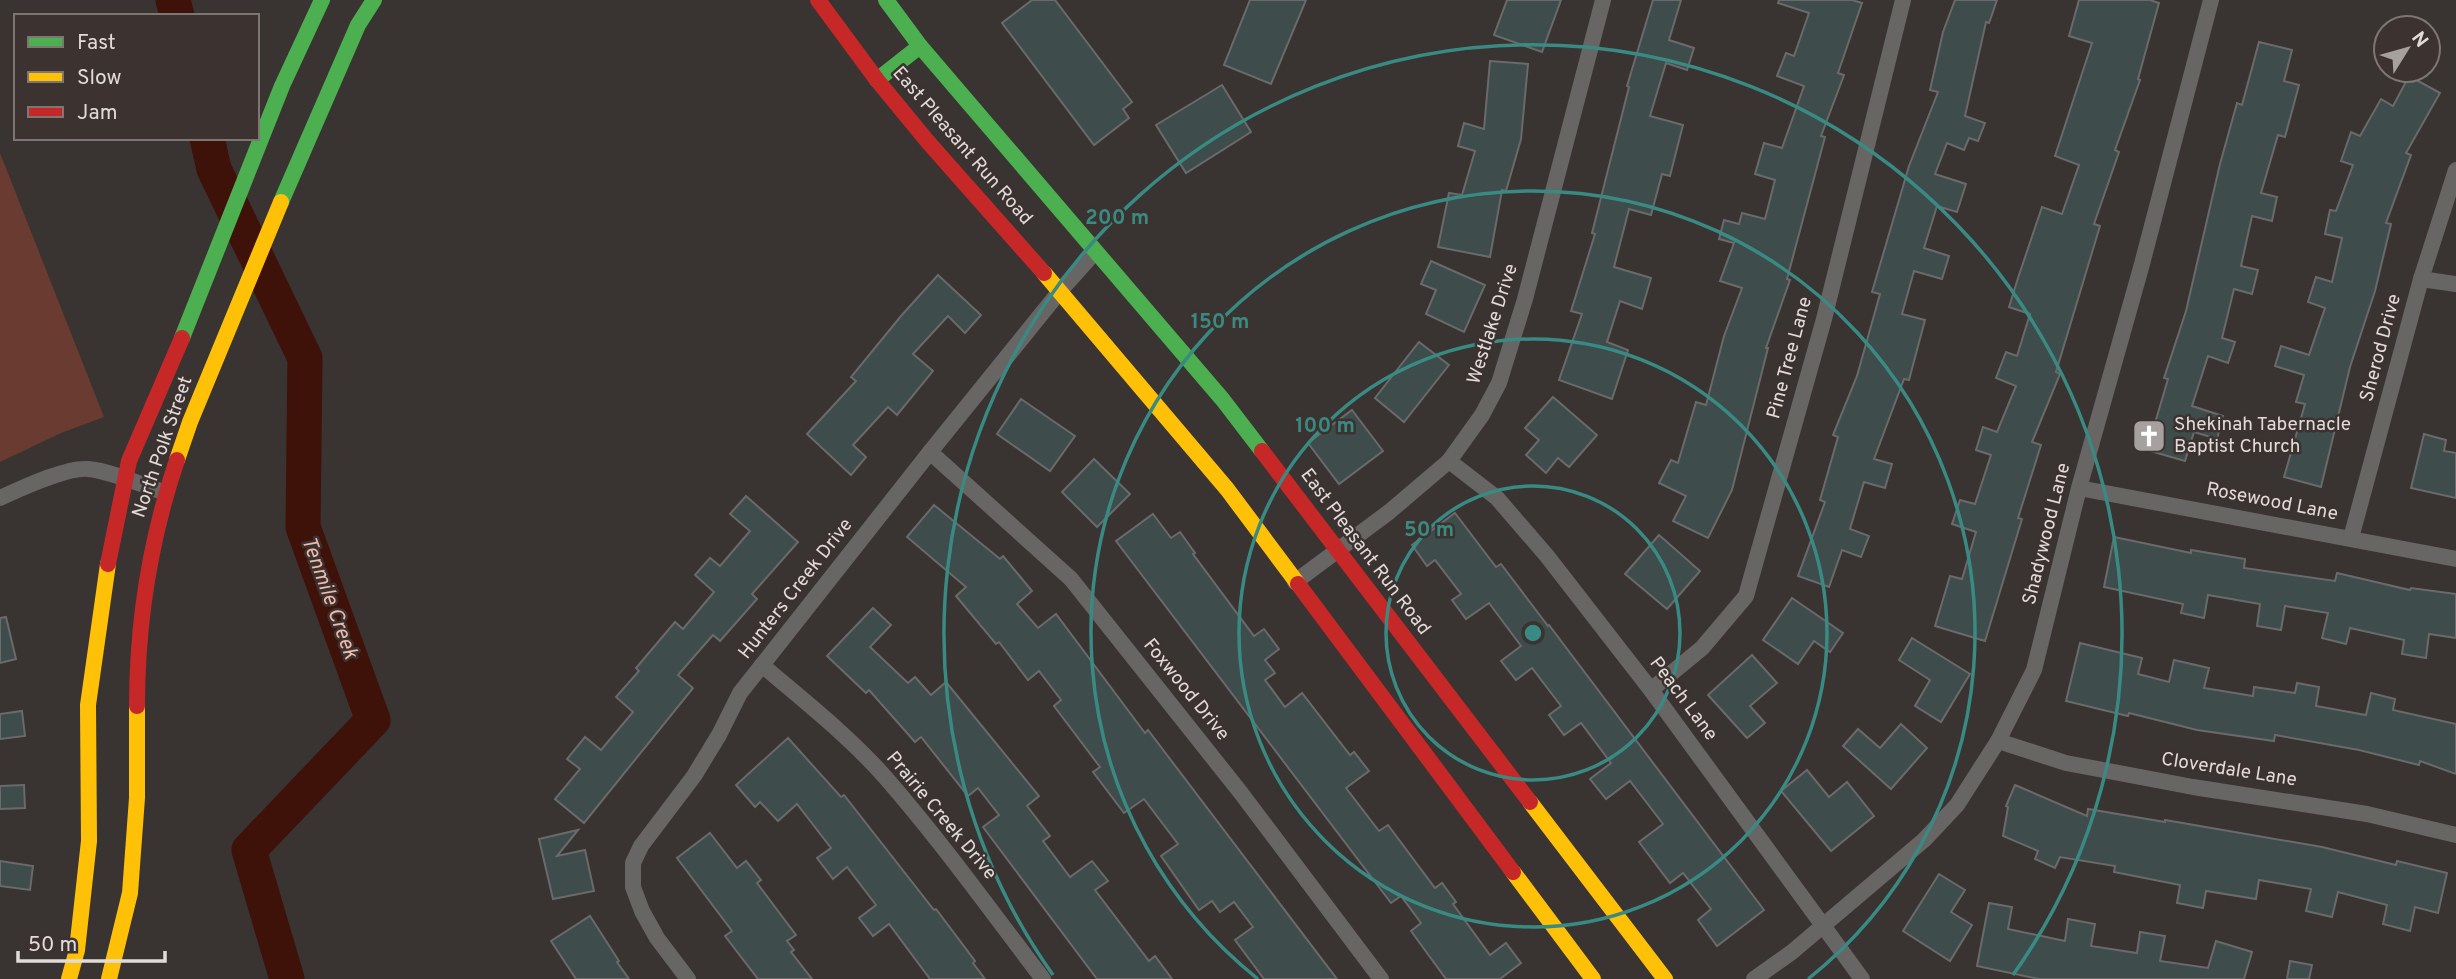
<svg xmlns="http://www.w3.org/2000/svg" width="2456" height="979" viewBox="0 0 2456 979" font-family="Overpass,sans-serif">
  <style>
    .green { fill: #6a3b30 }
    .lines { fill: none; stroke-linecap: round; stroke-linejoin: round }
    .river { stroke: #3e1109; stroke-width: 35 }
    .building { fill: #3e4c4b; stroke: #6a6a6a; stroke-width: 2 }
    .street { stroke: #686565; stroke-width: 16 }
    .fast { stroke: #4caf50; stroke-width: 16 }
    .slow { stroke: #ffc107; stroke-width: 16 }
    .jam { stroke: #c62828; stroke-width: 16 }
    .ring { fill: none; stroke: #398a83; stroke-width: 3.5 }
    .labels { text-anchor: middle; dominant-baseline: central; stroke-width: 5; stroke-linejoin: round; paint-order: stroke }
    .street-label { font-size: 19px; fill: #e1dbd9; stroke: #3c322f }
    .poi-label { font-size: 19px; fill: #e1dbd9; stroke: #3c322f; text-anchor: start }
    .water-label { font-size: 21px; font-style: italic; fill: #efbaae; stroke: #3c322f }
    .centre { fill: #398a83; stroke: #3c322f; stroke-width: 3.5 }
    .ring-label { font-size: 21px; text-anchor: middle; font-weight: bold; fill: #398a83; stroke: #3c322f; stroke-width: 5; stroke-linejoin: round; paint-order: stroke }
  </style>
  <rect width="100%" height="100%" fill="#393332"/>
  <!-- green -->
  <path class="green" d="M0,153l104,264 -43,16 -61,29z"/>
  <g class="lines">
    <!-- river -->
    <g class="river">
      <path d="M173,0l4,16"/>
      <path d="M207,138l7,31 91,189 -2,169 70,193 -124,130 38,129"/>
    </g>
  </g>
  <!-- building -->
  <g class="building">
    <path d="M1032,0h23l77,102 -9,7 6,9 -35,27 -92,-122z"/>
    <path d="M1250,0h56l-35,84 -47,-19z"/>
    <path d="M1507,0h54l-19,52 -48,-17z"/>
    <path d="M1653,0h28l-12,40 25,8 -7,22 -21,-7 -16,53 33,9 -13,51 -8,-2 -11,41 -22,-6 -15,58 37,11 -9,31 -22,-8 -13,41 21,8 -16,49 -53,-19 23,-66 -11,-3 24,-77 -3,-1 37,-146 -2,-1z"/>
    <path d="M1779,0h73l10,3 -24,70 6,2 -23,61 4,1 -38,142 3,1 -24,68h2l-36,142 -24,48 -35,-17 13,-25 -27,-13 12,-23 7,3 18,-61 10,3 18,-69 18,-48 -22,-7 14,-38 -15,-4 5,-19 15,4 3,-11 23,6 10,-39 -20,-6 9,-31 18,5 22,-62 -27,-10 9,-23 8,3 15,-43 -31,-10z"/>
    <path d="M1955,0h42l-8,23 -3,-1 -21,94 20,7 -7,18 -9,-3 -5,12 -17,-7 -12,31 31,10 -9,28 -20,-6 -13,42 25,8 -7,23 -28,-8 -12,43 23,6 -16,60 -5,-1 -30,80 18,5 -7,24 -21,-6 -14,47 19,7 -8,21 -19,-7 -13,37 -31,-11 27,-74 -5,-2 18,-63 -5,-2 24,-59 23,-82 -8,-2 37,-126 29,-74 -8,-2 13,-58z"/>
    <path d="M2079,0h71l9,3 -21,76 2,1 -25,70 4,2 -25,72 6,2 -44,146 4,2 -28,68 9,3 -23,73 4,1 -37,122 -50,-15 15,-50 12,3 14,-47 -24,-8 8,-24 15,4 16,-49 -15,-5 7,-23 14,5 19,-46 -20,-8 10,-26 11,4 13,-42 -21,-7 9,-29 24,-71 20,7 17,-49 -24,-9 37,-113 -23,-7z"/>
    <path d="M2259,42l33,8 -8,31 15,4 -14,52 -7,-2 -17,58 16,4 -5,24 -20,-5 -11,50 17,4 -6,24 -18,-5 -12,49 13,4 -7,21 -20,-7 -16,50 31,10 -6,23 -23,-7 -9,29 -38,-11 21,-71 -4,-1 22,-67 34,-147 17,-61 5,2z"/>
    <path d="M1490,61l38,3 -7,75 -15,52 -4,-1 -12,67 -52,-10 11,-54 13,2 13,-44 -17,-5 6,-23 20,6z"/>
    <path d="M2409,76l31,17 -34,60 5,2 -25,68 5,1 -16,67 -25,76 -29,120 -37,-10 21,-73 -9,-2 8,-27 -29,-9 6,-20 28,9 16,-47 -17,-6 8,-25 16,5 10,-44 -17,-4 5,-24 6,1 17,-46 -12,-4 10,-29 9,4 21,-37 12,7z"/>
    <path d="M1222,85l29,47 -65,41 -30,-48z"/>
    <path d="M1431,261l54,24 -21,47 -38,-18 10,-24 -15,-6z"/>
    <path d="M938,275l43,40 -16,18 -17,-17 -35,38 20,17 -36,44 -9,-8 -35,38 13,12 -15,18 -44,-41 49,-53 -5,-4 50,-61z"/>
    <path d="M1419,342l30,23 -45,57 -29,-24z"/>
    <path d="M1553,397l44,38 -28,32 -11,-9 -12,15 -20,-18 13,-15 -14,-12z"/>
    <path d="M1021,399l54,37 -25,35 -53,-37z"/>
    <path d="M1352,410l31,41 -44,33 -31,-41z"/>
    <path d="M2424,434l22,6 -2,11 12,2v45l-45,-10z"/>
    <path d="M1094,459l36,35 -33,33 -35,-35z"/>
    <path d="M746,496l52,46 -46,52 5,5 -37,42 -7,-6 -35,40 15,13 -109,135 -29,-24 25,-30 -13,-10 18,-22 16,13 32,-38 -17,-15 23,-26 -3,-3 39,-46 8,7 31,-37 -19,-17 15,-17 10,8 30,-35 -20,-17z"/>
    <path d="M934,505l66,54 3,-3 29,35 -15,13 21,24 18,-14 89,119 3,-3 189,249h-73l-29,-39 18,-13 -19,-25 -14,10 -8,-11 -13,9 -38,-54 17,-12 -34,-45 -20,14 -31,-41 7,-5 -46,-61 7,-6 -22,-29 -11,9 -29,-38 -3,2 -40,-48 10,-9 -59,-50z"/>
    <path d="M1455,513l41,54 5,-3 47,62 1,-1 215,285 -47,36 -19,-26 13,-11 -28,-36 -13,10 -31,-41 24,-18 -33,-43 -24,18 -16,-20 21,-16 -30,-40 -17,12 -15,-20 12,-9 -29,-38 -16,12 -15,-19 20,-15 -32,-43 -23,16 -14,-19 9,-6 -26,-34 -8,6 -15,-21z"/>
    <path d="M1153,514l18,24 9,-6 15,21 -2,1 61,82 10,-7 15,20 -14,11 10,13 -10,7 20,27 17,-14 48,62 4,-3 15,19 -23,17 33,43 9,-6 47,63 7,-5 14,19 -3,2 37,51 16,-12 15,20 -21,16h-54l-35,-48 10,-8 -20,-27 -10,7 -275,-362z"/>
    <path d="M1659,535l41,36 -33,38 -42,-35z"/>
    <path d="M2114,537l77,16v-3l54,9 -1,9 91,13 2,-8 73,17 1,-2 45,6v44l-27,-4 -3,24 -24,-4 2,-14 -54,-12 -4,16 -24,-6 6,-25 -43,-7 -4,24 -24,-4 3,-22 -52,-9 -4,23 -23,-5 2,-9 -79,-17z"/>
    <path d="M1792,598l51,35 -13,19 -16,-11 -16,23 -35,-24z"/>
    <path d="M873,608l18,17 -21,22 38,36 7,-6 16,18 15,-13 93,114 -12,10 23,30 -7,5 27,36 22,-16 16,20 -13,9 54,71 6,-5 17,23h-75l-114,-152 16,-12 -21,-27 -10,8 -47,-59 -6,5 -46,-52 -3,3 -39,-37z"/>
    <path d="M6,617l10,42 -16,4v-45z"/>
    <path d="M1912,638l58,36 -29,48 -26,-16 15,-26 -31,-20z"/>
    <path d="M2080,643l62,15 -4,16 31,8 5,-22 35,8 -5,20 49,8 1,-9 41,6 2,-10 22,4 -3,19 50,9 5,-22 24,6 -2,11 63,14v50l-36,-13 -1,4 -60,-15 -84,-15 -1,6 -77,-11 -68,-17 -1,3 -62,-15z"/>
    <path d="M1752,655l25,28 -27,23 15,17 -18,15 -39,-43z"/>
    <path d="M22,711l3,25 -25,3v-25z"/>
    <path d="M1901,724l26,24 -36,41 -48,-43 15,-17 22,19z"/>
    <path d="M788,738l53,59 3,-2 90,115 2,-1 39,52 -2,2 12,16h-55l-41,-55 -16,12 -14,-18 17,-13 -29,-38 -14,12 -16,-21 14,-10 -34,-44 -19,17 -18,-19 -5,5 -19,-22z"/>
    <path d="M1807,770l22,27 18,-15 27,34 -43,35 -50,-60z"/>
    <path d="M24,785l1,23 -25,1v-23z"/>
    <path d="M2015,785l72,31 1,-7 77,13v-2l157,27 74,18 1,-4 50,12 -9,40 -23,-6 -5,24 -27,-7 4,-19 -49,-13 -6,25 -26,-6 5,-22 -52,-9 -3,19 -50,-8 -3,17 -26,-5 3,-18 -66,-13 1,-6 -55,-9 -5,11 -20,-9 3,-8 -35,-15 5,-29 -2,-1z"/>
    <path d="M578,830l-21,26 28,-6 9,41 -41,8 -14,-60z"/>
    <path d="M710,833l27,35 9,-7 15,19 -4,3 39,52 -9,6 7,9 -3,2 21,27h-54l-33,-43 7,-5 -55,-73z"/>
    <path d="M0,861l33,5 -3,24 -30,-4z"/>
    <path d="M1939,874l26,16 -14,22 21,13 -22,36 -47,-30z"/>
    <path d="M1989,903l23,4 -4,22 57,12 3,-22 27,5 -4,22 46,7 3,-21 25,4 -5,25 48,7 8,-27 36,11 -8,27h-205l-62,-13z"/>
    <path d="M590,916l29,45 -2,1 12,17h-53l-25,-38z"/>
    <path d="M2290,961l22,4 -3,14h-22z"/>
  </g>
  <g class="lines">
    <!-- street -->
    <g class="street">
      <path d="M2421,279l35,5"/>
      <path d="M930,452l141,127 170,214 140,186"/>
      <path d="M1449,461l48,37 50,58 104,134 211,289"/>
      <path d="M2079,488l377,71"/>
      <path d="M0,498c20,-9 66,-31 88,-29 23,2 54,16 78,24"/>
      <path d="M2351,538l70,-259 35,-109"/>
      <path d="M1295,582l94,-70 60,-51 33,-46 17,-32 26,-84 78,-299"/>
      <path d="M762,665c42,36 87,71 123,112 56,64 106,134 158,202"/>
      <path d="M1651,690l51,-42 44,-52 78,-277 79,-319"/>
      <path d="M1998,741l68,22 127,24 174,27 89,21"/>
      <path d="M688,979l-31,-41 -15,-27 -9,-24v-24l8,-17 53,-70 25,-41 21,-42 190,-241 130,-161 35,-39"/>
      <path d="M1754,979l38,-27 132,-112 33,-35 41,-64 36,-71 45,-182 63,-224 69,-264"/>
    </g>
    <!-- fast -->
    <g class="fast">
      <path d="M886,0l34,46 303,354 39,51"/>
      <path d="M877,80l43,-34"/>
      <path d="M281,202l77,-177 16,-25"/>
      <path d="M182,338l100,-252 40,-86"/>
    </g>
    <!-- slow -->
    <g class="slow">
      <path d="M1044,273l183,216 71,95"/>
      <path d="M177,460l13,-38 91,-220"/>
      <path d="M1530,802l135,177"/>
      <path d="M1513,872l80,107"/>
      <path d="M69,979l8,-29 12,-109 -1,-136 20,-141"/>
      <path d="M109,979l21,-86 7,-95v-92"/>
    </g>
    <!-- jam -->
    <g class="jam">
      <path d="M818,0l59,80 51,62 116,131"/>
      <path d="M1262,451l268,351"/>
      <path d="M108,564l21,-103 53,-123"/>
      <path d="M1298,584l215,288"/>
      <path d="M137,706c0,-84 13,-166 40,-246"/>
    </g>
  </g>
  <!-- distance rings -->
  <g class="ring">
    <circle cx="1533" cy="633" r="147"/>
    <circle cx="1533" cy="633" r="294"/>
    <path d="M1258 979A442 442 0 1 1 1808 979"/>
    <path d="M1053 975A589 589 0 1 1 2013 975"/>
  </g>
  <!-- icons -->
  <defs>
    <symbol id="church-square" viewBox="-11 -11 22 22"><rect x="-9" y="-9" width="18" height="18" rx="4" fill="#a6a09f" stroke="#3c322f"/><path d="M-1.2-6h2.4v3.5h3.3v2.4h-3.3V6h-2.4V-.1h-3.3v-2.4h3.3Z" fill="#fff"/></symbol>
  </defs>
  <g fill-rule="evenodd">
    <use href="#church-square" x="2130" y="417" width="38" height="38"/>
  </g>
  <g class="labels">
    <!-- street labels -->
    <g class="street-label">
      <text transform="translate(962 146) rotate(49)">East Pleasant Run Road</text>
      <text transform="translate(1493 324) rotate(-72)">Westlake Drive</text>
      <text transform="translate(2381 348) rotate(-75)">Sherod Drive</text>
      <text transform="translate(1790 358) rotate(-75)">Pine Tree Lane</text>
      <text transform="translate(163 447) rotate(-71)">North Polk Street</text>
      <text transform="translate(2272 502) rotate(11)">Rosewood Lane</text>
      <text transform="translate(2047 534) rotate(-76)">Shadywood Lane</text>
      <text transform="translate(1365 552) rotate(53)">East Pleasant Run Road</text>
      <text transform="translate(796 589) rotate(-52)">Hunters Creek Drive</text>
      <text transform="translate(1186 690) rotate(51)">Foxwood Drive</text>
      <text transform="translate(1683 699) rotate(53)">Peach Lane</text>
      <text transform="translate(2229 770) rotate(9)">Cloverdale Lane</text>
      <text transform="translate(941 816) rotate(50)">Prairie Creek Drive</text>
    </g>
    <!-- poi labels -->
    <g class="poi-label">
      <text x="2174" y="425">Shekinah Tabernacle<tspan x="2174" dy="22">Baptist Church</tspan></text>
    </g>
    <!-- water labels -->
    <g class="water-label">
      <text transform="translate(329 598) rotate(70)">Tenmile Creek</text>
    </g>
  </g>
  <circle cx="1533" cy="633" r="10" class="centre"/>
  <g class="ring-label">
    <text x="1117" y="224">200 m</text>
    <text x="1220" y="328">150 m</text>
    <text x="1325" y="432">100 m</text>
    <text x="1429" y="536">50 m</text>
  </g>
  <!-- legend -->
  <rect x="14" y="14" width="245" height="126" fill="#3c322f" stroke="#7e7673" stroke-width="2"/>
  <rect x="28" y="37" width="35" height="10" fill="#4caf50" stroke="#7e7673" stroke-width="2"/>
  <text x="77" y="49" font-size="21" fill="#e1dbd9">Fast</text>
  <rect x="28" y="72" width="35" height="10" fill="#ffc107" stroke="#7e7673" stroke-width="2"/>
  <text x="77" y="84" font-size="21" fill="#e1dbd9">Slow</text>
  <rect x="28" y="107" width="35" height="10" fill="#c62828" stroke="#7e7673" stroke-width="2"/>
  <text x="77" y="119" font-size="21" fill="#e1dbd9">Jam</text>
  <!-- north arrow -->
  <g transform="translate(2407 49) rotate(53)"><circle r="33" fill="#3c322f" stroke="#7e7673" stroke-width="2"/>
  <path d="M0-5L12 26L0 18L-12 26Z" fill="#a6a09f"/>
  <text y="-10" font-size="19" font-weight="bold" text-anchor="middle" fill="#e1dbd9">N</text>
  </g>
  <!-- scale -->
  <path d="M18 951v10h147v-10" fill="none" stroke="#e1dbd9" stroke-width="3.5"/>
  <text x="28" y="951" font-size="21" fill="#e1dbd9" stroke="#3c322f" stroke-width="5" paint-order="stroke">50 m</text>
</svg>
